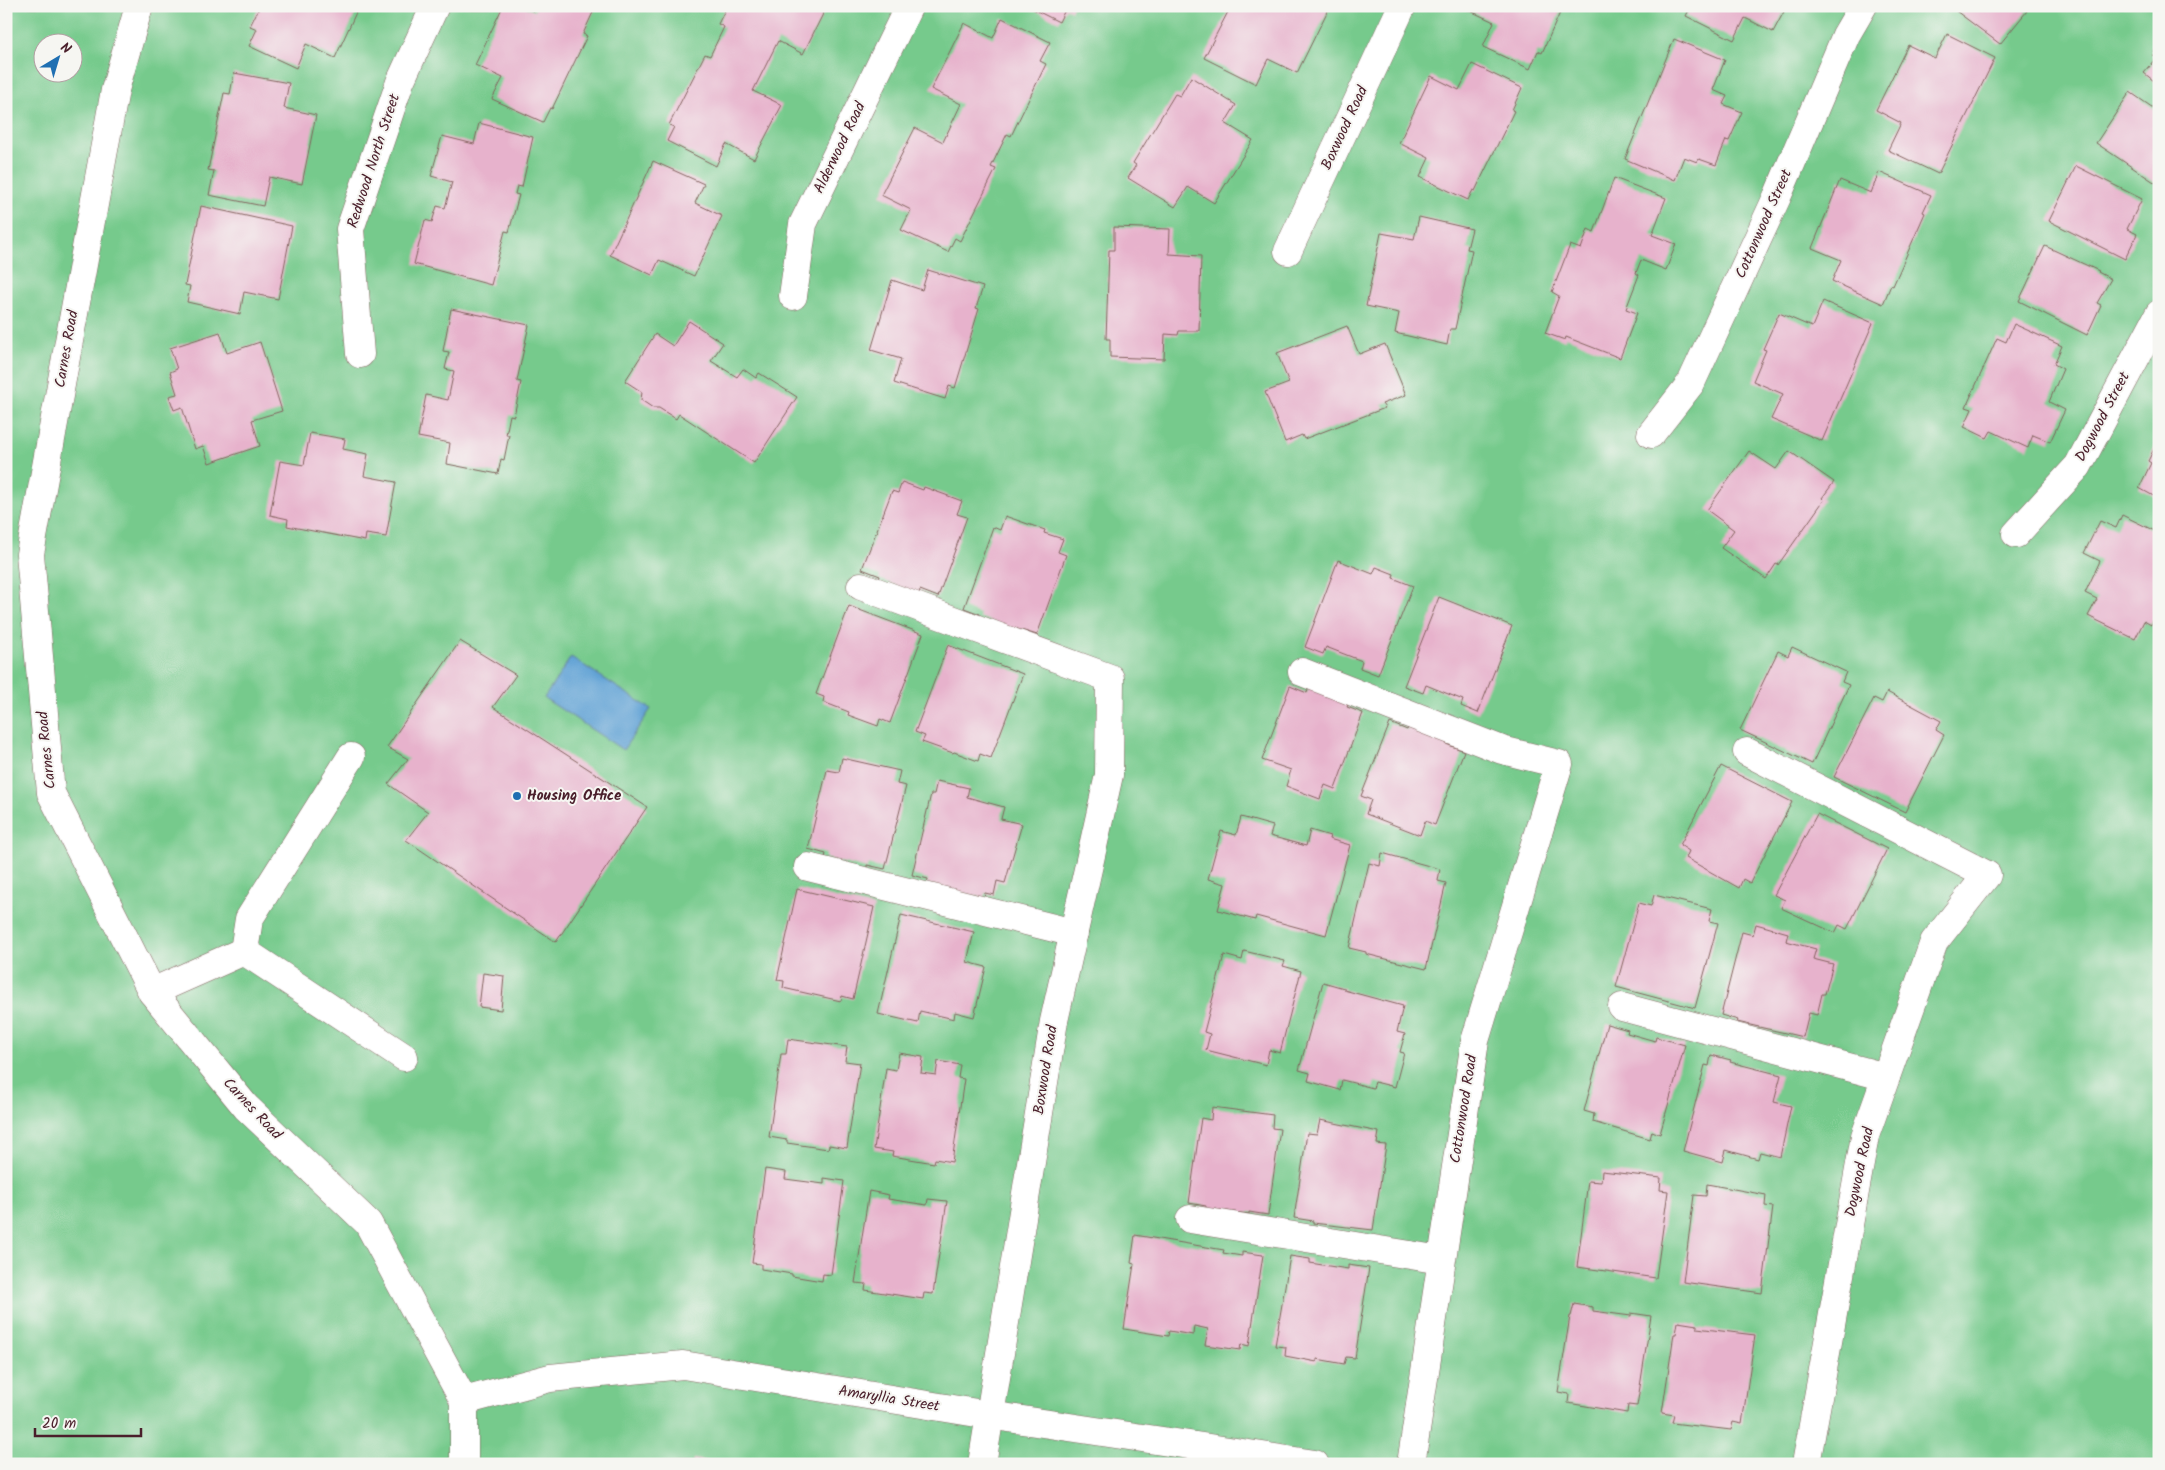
<svg xmlns="http://www.w3.org/2000/svg" width="2165" height="1470" viewBox="0 0 2165 1470" font-family="Kalam,sans-serif">
  <style>
    .green { fill: #76ca8c; stroke: #60745c; fill-rule: evenodd }
    .water { fill: #62a3d5; stroke: #566180 }
    .building { fill: #e7b2cc }
    .lines { fill: none; stroke-linecap: round; stroke-linejoin: round }
    .minor-casing { stroke: #82625d; stroke-width: 29 }
    .minor { stroke: #fff; stroke-width: 28 }
    .poi-dot { fill: #1f6fb2; stroke: #f6f6f2; stroke-width: 2 }
    .labels { text-anchor: middle; dominant-baseline: central; stroke-width: 4; stroke-linejoin: round; paint-order: stroke }
    .street-label { font-size: 15px; fill: #4a1f2b; stroke: #f6f6f2 }
    .poi-label { font-size: 15px; font-weight: bold; fill: #4a1f2b; stroke: #f6f6f2; text-anchor: start }
  </style>
  <rect width="100%" height="100%" fill="#f6f6f2"/>
  <filter id="ink" filterUnits="userSpaceOnUse"><feTurbulence type="fractalNoise" baseFrequency=".02" numOctaves="2"/><feDisplacementMap in="SourceGraphic" scale="10" xChannelSelector="R" yChannelSelector="G"/><feConvolveMatrix kernelMatrix="1 2 1 2 8 2 1 2 1" color-interpolation-filters="sRGB"/></filter>
  <filter id="wash" filterUnits="userSpaceOnUse"><feTurbulence type="fractalNoise" baseFrequency=".0096" numOctaves="4" result="noise"/><feDisplacementMap in="SourceGraphic" scale="20" xChannelSelector="R" yChannelSelector="G"/><feGaussianBlur stdDeviation="1.12" result="paint"/><feColorMatrix in="noise" values="0 0 0 0 0 0 0 0 0 0 0 0 0 0 0 0 0 1.4 0 .05"/><feComposite in="paint" operator="in"/></filter>
  <g filter="url(#wash)">
    <rect width="100%" height="100%" fill="#eadeba"/>
    <!-- green -->
    <path class="green" d="M6,6h2153v1458h-2153zM42,42h30v30h-30z"/>
    <!-- water -->
    <path class="water" d="M571,657l80,52 -28,41 -79,-52z"/>
    <g id="blocks">
      <!-- building -->
      <g class="building">
        <path d="M260,6h99l-24,52 -29,-14 -10,24 -47,-22 8,-17 -7,-3z"/>
        <path d="M503,6h21l10,5 2,-5h60l-13,28 4,2 -35,73 -2,-1 -7,14 -51,-23 11,-21 -28,-13z"/>
        <path d="M727,6h100l-24,48 -25,-13 -25,50 29,14 -28,54 -28,-15 -10,22 -49,-25 7,-14 -5,-2 36,-71 5,2 14,-29 -6,-3z"/>
        <path d="M1027,6h46l-2,5 -5,-3 -7,14z"/>
        <path d="M1231,6h99l-33,67 -29,-14 -12,25 -52,-26z"/>
        <path d="M1465,6h98l-21,47 -4,-2 -8,18 -47,-22 11,-25 -30,-14z"/>
        <path d="M1691,6h96l-14,26 -28,-14 -11,22 -48,-24z"/>
        <path d="M1960,6h66l-2,3 3,2 -27,33 -44,-33z"/>
        <path d="M1002,18l48,24 -10,19 6,3 -35,72 -4,-2 -16,33 5,2 -36,72 -5,-3 -7,14 -47,-22 10,-20 -30,-15 34,-67 28,14 18,-38 -30,-15 33,-66 29,15z"/>
        <path d="M1947,34l48,24 -57,116 -50,-24 13,-27 -25,-13 32,-65 27,13z"/>
        <path d="M1674,39l51,21 -12,30 14,6 -4,8 19,8 -13,29 -3,-1 -10,25 -17,-6 -2,3 -13,-5 -9,23 -50,-21z"/>
        <path d="M2159,46v39l-15,-12 13,-15 -5,-4z"/>
        <path d="M1472,64l50,24 -10,22 2,1 -39,80 -2,-1 -5,10 -48,-23 9,-19 -30,-15 32,-67 28,14z"/>
        <path d="M234,73l55,10 -5,25 32,7 -14,69 -33,-7 -6,29 -54,-11 5,-24 -6,-1 16,-77 6,1z"/>
        <path d="M1191,77l45,28 -11,18 28,17 -39,63 -26,-16 -13,20 -47,-29 8,-13 -3,-2 42,-69 5,2z"/>
        <path d="M2130,92l29,20v69l-2,3 -61,-41z"/>
        <path d="M479,123l54,14 -11,50 -5,-1 -2,8 4,1 -10,37 -4,-1 -14,54 -77,-21 11,-44 7,2 5,-16 8,2 7,-26 -21,-6 11,-40 32,8z"/>
        <path d="M653,161l51,23 -9,19 27,13 -28,60 -35,-16 -7,15 -42,-20z"/>
        <path d="M2076,166l66,33 -15,30 10,5 -12,25 -76,-38z"/>
        <path d="M1879,172l52,23 -8,17 2,1 -32,73 -2,-1 -8,19 -51,-23 9,-21 -29,-12 28,-68 31,13z"/>
        <path d="M1614,178l52,20 -14,37 24,9 -10,26 -25,-10 -5,13 3,2 -13,34 11,4 -17,45 -54,-21 -1,3 -20,-7 14,-37 -7,-4 18,-47 11,4 7,-20 6,3z"/>
        <path d="M201,206l91,20 -14,73 -34,-7 -4,22 -53,-12 3,-16 -5,-1z"/>
        <path d="M1419,217l53,12 -5,20 5,1 -17,79h-5l-3,16 -52,-12 4,-20 -33,-7 15,-73 33,6z"/>
        <path d="M1114,227l56,2 -1,25 32,2 -2,75h-20l-1,4 -13,-1 -1,25 -54,-2v-18h-4l3,-89h5z"/>
        <path d="M2045,246l54,25 -1,1 13,7 -14,24 4,2 -14,30 -68,-34z"/>
        <path d="M928,270l55,17 -7,21 3,1 -24,79 -6,-2 -4,13 -51,-16 7,-24 -30,-9 21,-70 30,10z"/>
        <path d="M1823,301l50,22 -51,118 -51,-22 12,-25 -30,-13 13,-31 -3,-1 16,-36 33,14z"/>
        <path d="M451,309l78,16 -12,56 4,1 -7,34 -4,-1 -4,20h3l-5,25 -3,-1 -3,15 -51,-10 3,-21 -32,-6 8,-42 22,5 6,-29 -9,-2 4,-17 -6,-1z"/>
        <path d="M689,321l34,22 -12,18 26,16 6,-8 13,9 3,-5 38,24 -43,66 -75,-49 -3,5 -17,-11h-6l-12,-8 1,-8 -17,-11 30,-47 18,12z"/>
        <path d="M2014,324l48,22 -8,18 9,5 -14,33 16,8 -15,32 -17,-7 -5,13 -37,-17 -4,7 -23,-11 8,-18 -6,-2 31,-69 9,4z"/>
        <path d="M1347,326l12,28 26,-10 21,51 -24,9 3,4 -81,31 -2,-4 -17,7 -20,-50 24,-9 -12,-30z"/>
        <path d="M220,332l7,21 33,-11 22,69 -30,9 8,26 -51,17 -6,-17 -8,3 -13,-42 -8,3 -5,-14 8,-2 -7,-22 7,-3 -7,-21z"/>
        <path d="M310,433l35,6 -2,10 25,5 -4,22 32,6 -10,55 -20,-3 -1,7 -78,-15 1,-7 -18,-4 10,-54 24,4z"/>
        <path d="M2159,439v60l-20,-11 12,-25 -3,-2z"/>
        <path d="M1749,451l27,18 13,-18 45,31 -12,16 2,2 -46,65 -2,-1 -10,15 -45,-31 13,-18 -27,-20z"/>
        <path d="M902,482l21,8 1,-3 38,14 -5,13 10,3 -29,80 -18,-7 -1,4 -40,-15 1,-3 -18,-7 30,-78 6,2z"/>
        <path d="M2122,515l37,18v77l-8,15 -7,-4 -9,18 -47,-23 9,-17 -12,-6 15,-32 -16,-8 16,-32 16,7z"/>
        <path d="M1005,516l40,14 -1,3 19,6 -5,13 8,3 -29,80 -16,-5 -1,2 -41,-15 1,-3 -16,-6 29,-81 7,3z"/>
        <path d="M1338,560l35,14 3,-7 18,7 -1,4 20,8 -35,89 -18,-7 2,-7 -36,-14 -3,7 -18,-7z"/>
        <path d="M1439,597l73,29 -34,87 -17,-7 2,-6 -37,-15 -3,8 -19,-7z"/>
        <path d="M849,606l74,28 -33,89 -10,-4 -2,7 -30,-11 1,-3 -26,-10 1,-5 -8,-3z"/>
        <path d="M460,641l56,34 -23,32 154,100 -91,135 -150,-102 22,-28 -40,-28 20,-25 -21,-12z"/>
        <path d="M948,645l75,29 -32,84 -11,-4 -2,7 -24,-9 -1,1 -31,-11 3,-6 -10,-4z"/>
        <path d="M1792,647l54,25 -4,10 7,3 -37,79 -72,-34 38,-79 10,5z"/>
        <path d="M1310,683l41,15 -4,9 16,6 -28,76 -10,-4 -5,14 -34,-13 5,-16 -29,-10 28,-74 17,7z"/>
        <path d="M1887,692l54,29 -5,9 8,5 -39,77 -71,-35 40,-79 8,4z"/>
        <path d="M1411,719l39,16 -4,9 18,7 -29,74 -10,-4 -5,14 -54,-21 5,-14 -10,-4 29,-73 17,7z"/>
        <path d="M842,758l58,13 -3,13 9,2 -21,83 -18,-4v4l-42,-11 1,-4 -18,-5 19,-79 12,2z"/>
        <path d="M1721,766l71,36 -42,81 -7,-4 -4,9 -53,-30 3,-7 -9,-6z"/>
        <path d="M937,781l32,7 -2,9 37,10 -3,12 21,5 -17,59 -8,-2 -3,14 -9,-2 -1,5 -57,-14 1,-5 -16,-4 19,-81h3z"/>
        <path d="M1817,814l70,35 -40,80 -8,-4 -4,8 -54,-25 4,-8 -11,-5z"/>
        <path d="M1241,817l32,9 -3,10 36,10 4,-16 20,6 -1,3 21,6 -24,90 -70,-19 -1,4 -37,-10 7,-26 -17,-5 13,-48 15,4z"/>
        <path d="M1382,853l58,16 -2,12 8,2 -20,86 -60,-15v-2l-17,-4 20,-85 11,3z"/>
        <path d="M797,889l77,18 -21,92 -11,-3 -1,5 -58,-13 1,-7 -7,-1z"/>
        <path d="M1654,895l58,14 -3,12 9,2 -23,85 -79,-21 23,-84 12,3z"/>
        <path d="M901,915l73,17 -7,30 19,5 -12,50 -19,-5 -1,7 -34,-8 -2,12 -40,-9z"/>
        <path d="M1756,924l32,9 -2,8 30,8 -3,10 20,5 -8,30h-3l-5,21 -8,-2 -6,24 -66,-15 1,-2 -17,-5 21,-83 11,3z"/>
        <path d="M1244,951l41,10 -2,5 18,5 -21,82 -11,-3 -3,15 -60,-15 4,-16 -6,-2 20,-77 18,5z"/>
        <path d="M483,973l21,3 -3,34 -22,-3z"/>
        <path d="M1323,982l21,6v2l59,16 -6,26 8,2 -5,18 4,1 -9,34 -20,-5 -2,6 -31,-8 -2,10 -32,-9 2,-8 -11,-3z"/>
        <path d="M1607,1024l21,6 -1,3 28,8 1,-4 29,8 -25,89 -8,-3 -2,8 -57,-17 1,-8 -10,-3z"/>
        <path d="M788,1039l59,8 -2,14 15,2 -13,85 -18,-3 -1,4 -41,-6v-3l-18,-3 12,-83h5z"/>
        <path d="M899,1053l24,4 -2,16 15,2 2,-14 22,4 -2,13 6,1 -12,83 -17,-3 -1,4 -42,-7 1,-4 -19,-3 12,-81 10,2z"/>
        <path d="M1711,1055l20,5 -1,2 51,13 -7,27 17,4 -11,51 -20,-5 -2,7 -32,-9 -3,12 -40,-11 22,-86 4,1z"/>
        <path d="M1212,1107l61,8 -1,13 8,1 -12,86 -19,-3v2l-43,-6v-2l-17,-3 12,-85 10,2z"/>
        <path d="M1320,1120l59,12 -2,12 9,1 -13,85 -60,-7v-2l-19,-3 13,-85 10,1z"/>
        <path d="M765,1169l21,3 -1,7 39,5v-6l20,3 -13,94 -8,-1 -1,7 -30,-5v-2l-31,-5v-5l-9,-1z"/>
        <path d="M1602,1171l59,7 -1,12 8,1 -12,87 -79,-11 11,-86 13,1z"/>
        <path d="M1707,1184l59,11 -1,11 8,1 -11,86 -79,-11 11,-87 12,1z"/>
        <path d="M869,1191l20,4 -1,4 39,6 1,-6 19,2 -14,93 -9,-1 -1,6 -58,-9 1,-6 -11,-1z"/>
        <path d="M1135,1235l89,15 -1,3 19,3v-4l21,3 -14,91 -8,-2 -1,6 -35,-5 3,-16 -14,-3 -1,9 -24,-4 -1,5 -44,-7 10,-65 -3,-1z"/>
        <path d="M1290,1256l20,3v4l38,6v-4l21,3 -14,90 -9,-1 -2,7 -27,-5v3l-32,-6 1,-9 -11,-1z"/>
        <path d="M1574,1304l19,3v4l38,5v-3l20,3 -14,90 -9,-1 -1,8 -59,-10 1,-9 -11,-2 12,-76h1z"/>
        <path d="M1678,1322l19,3v3l58,7 -13,89 -9,-2 -2,8 -59,-7 2,-8 -12,-2 12,-79h2z"/>
        <path d="M693,1459l26,4v1h-27z"/>
      </g>
    </g>
  </g>
  <g filter="url(#ink)">
    <use href="#blocks" fill-opacity="0" stroke="#82625d" stroke-width="1"/>
    <g class="lines">
      <defs>
        <g id="minor">
          <path d="M139,6l-24,84 -85,464 21,239 101,199 94,115 122,116 96,178v63"/>
          <path d="M1288,251l114,-245"/>
          <path d="M793,296l10,-72 106,-218"/>
          <path d="M360,354l-10,-125 50,-147 35,-76"/>
          <path d="M1651,434l40,-51 86,-186 69,-162 17,-29"/>
          <path d="M2016,534l62,-68 81,-152"/>
          <path d="M861,586l249,92 -1,97 -55,246 -72,443"/>
          <path d="M1302,672l200,78 57,14 -84,277 -64,423"/>
          <path d="M1747,752l240,123 -53,67 -69,194 -59,328"/>
          <path d="M808,867l266,66"/>
          <path d="M244,951l5,-32 102,-162"/>
          <path d="M152,992l92,-41 160,106"/>
          <path d="M1622,1007l264,70"/>
          <path d="M1190,1219l251,41"/>
          <path d="M464,1401l86,-23 133,-13 306,50 326,49"/>
        </g>
      </defs>
      <!-- minor casing -->
      <use href="#minor" class="minor-casing"/>
      <!-- minor -->
      <use href="#minor" class="minor"/>
    </g>
  </g>
  <!-- markers -->
  <circle class="poi-dot" cx="517" cy="796" r="5"/>
  <g class="labels">
    <!-- street labels -->
    <g class="street-label">
      <text transform="translate(1345 128) rotate(-65)">Boxwood Road</text>
      <text transform="translate(840 148) rotate(-64)">Alderwood Road</text>
      <text transform="translate(374 161) rotate(-72)">Redwood North Street</text>
      <text transform="translate(1764 224) rotate(-66)">Cottonwood Street</text>
      <text transform="translate(67 349) rotate(-80)">Carnes Road</text>
      <text transform="translate(2103 417) rotate(-62)">Dogwood Street</text>
      <text transform="translate(47 750) rotate(-96)">Carnes Road</text>
      <text transform="translate(1046 1070) rotate(-81)">Boxwood Road</text>
      <text transform="translate(252 1109) rotate(47)">Carnes Road</text>
      <text transform="translate(1464 1109) rotate(-81)">Cottonwood Road</text>
      <text transform="translate(1860 1172) rotate(-78)">Dogwood Road</text>
      <text transform="translate(889 1399) rotate(9)">Amaryllia Street</text>
    </g>
    <!-- poi labels -->
    <g class="poi-label">
      <text x="527" y="796">Housing Office</text>
    </g>
  </g>
  <!-- margin -->
  <rect width="2165" height="1470" fill="none" stroke="#f6f6f2" stroke-width="25"/>
  <!-- north arrow -->
  <g transform="translate(58 58) rotate(38)"><circle r="24" fill="#f6f6f2" stroke="#b1a0a2"/>
  <path d="M0-4L9 19L0 12L-9 19Z" fill="#1f6fb2"/>
  <text y="-8" font-size="14" font-weight="bold" text-anchor="middle" fill="#4a1f2b">N</text>
  </g>
  <!-- scale -->
  <path d="M35 1428v8h106v-8" fill="none" stroke="#4a1f2b" stroke-width="2.5"/>
  <text x="42" y="1428" font-size="15" fill="#4a1f2b" stroke="#f6f6f2" stroke-width="4" paint-order="stroke">20 m</text>
</svg>
